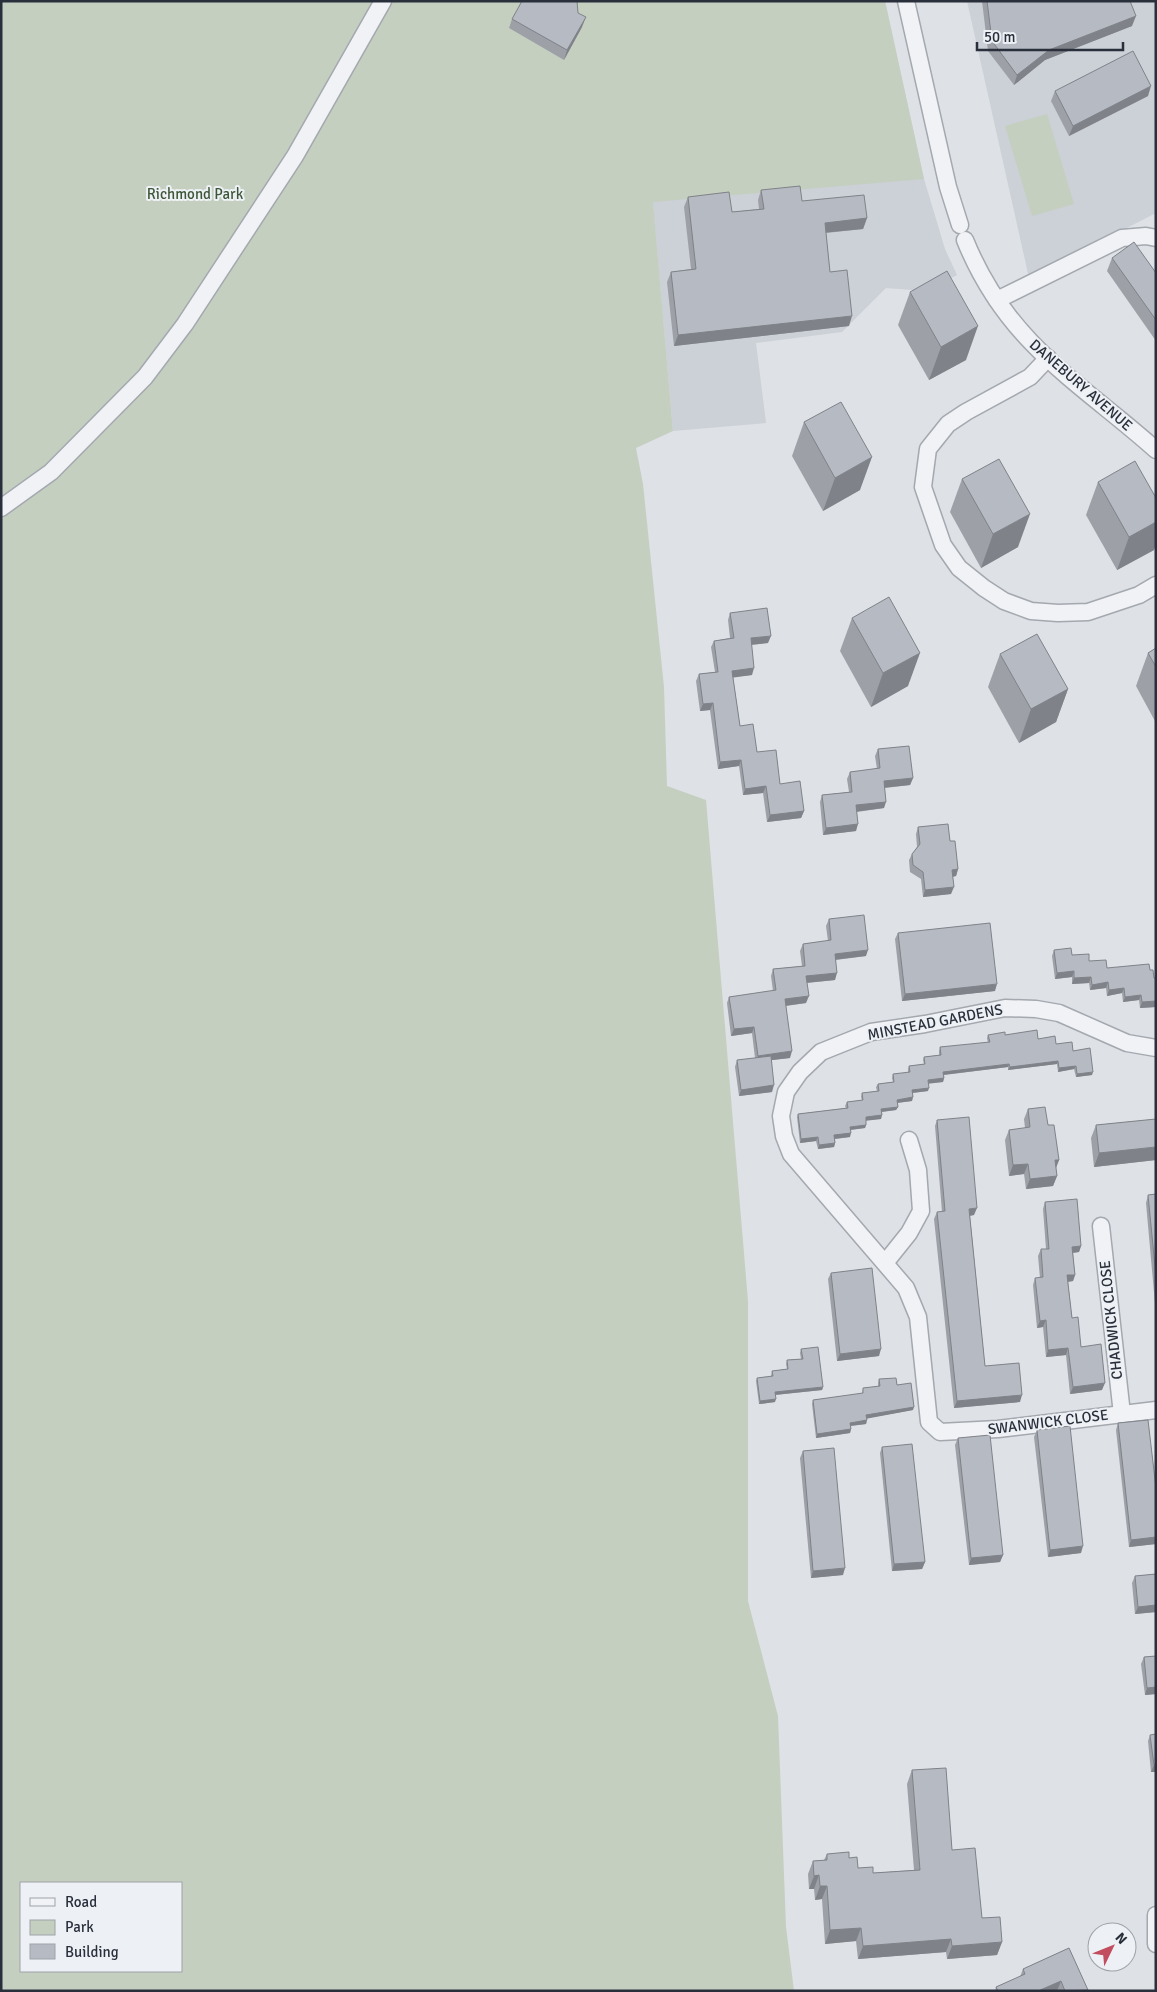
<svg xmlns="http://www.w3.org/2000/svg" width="1157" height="1992" viewBox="0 0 1157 1992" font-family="Signika,sans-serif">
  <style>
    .built { fill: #ccd0d7 }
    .green { fill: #c4cfc0; fill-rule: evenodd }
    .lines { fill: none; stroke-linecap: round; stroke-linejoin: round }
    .minor-casing { stroke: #a4a8af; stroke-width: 19 }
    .minor { stroke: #f0f2f5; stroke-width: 16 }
    .wall { fill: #9da0a7 }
    .shaded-wall { fill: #7f8288 }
    .building { fill: #b6bac2; stroke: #7f8288 }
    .labels { text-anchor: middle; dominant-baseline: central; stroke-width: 4; stroke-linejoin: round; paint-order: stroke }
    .park-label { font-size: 15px; fill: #3d5637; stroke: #edf0f4 }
    .street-label { font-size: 15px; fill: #292f3b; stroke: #edf0f4 }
  </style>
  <rect width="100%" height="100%" fill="#dee1e6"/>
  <!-- built -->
  <g class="built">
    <path d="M635,1h250l39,178 21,70 12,26 -31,16 -40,-3 -44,44 -86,11 10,80 -93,8z"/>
    <path d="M967,1h189v212l-127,65z"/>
  </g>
  <!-- green -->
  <g class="green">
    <path d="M1,1h884l39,178 -271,23 20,229 -37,17 7,36 21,203 3,99 39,14 42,501v300l30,115 8,211 8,64h-793zM21,1883h160v88h-160z"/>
    <path d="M1047,114l27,90 -42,12 -27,-90z"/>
  </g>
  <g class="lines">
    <defs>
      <g id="minor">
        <path d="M906,1l42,186 12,38"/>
        <path d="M965,240c15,37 38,73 66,102 38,40 84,71 125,108"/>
        <path d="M997,300l125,-62 24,-2 10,2"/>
        <path d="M1048,358l-18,19 -64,35 -18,12 -20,25 -5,38 20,58 16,23 25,20 20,13 27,10 27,2 30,-1 51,-17 17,-10"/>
        <path d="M1,508l50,-36 94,-95 40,-53 110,-168 88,-155"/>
        <path d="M1156,1048l-29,-5 -68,-30 -23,-4 -31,-1 -80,16 -54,8 -50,20 -21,20 -14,20 -5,24 3,20 7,18 115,134 12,29 11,105 11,10 58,-3 158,-19"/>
        <path d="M1101,1226l21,188"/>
        <path d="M885,1263l24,-30 12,-22 -3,-41 -9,-30"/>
        <path d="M1156,1915v29"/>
      </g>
    </defs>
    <!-- minor casing -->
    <use href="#minor" class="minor-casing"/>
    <!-- minor -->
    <use href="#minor" class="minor"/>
  </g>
  <!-- wall -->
  <g class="wall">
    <path d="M982,1h148l2,25 -87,34 -31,25 -26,-34z"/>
    <path d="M578,13l4,14 -18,33 -55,-32 3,-9z"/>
    <path d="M1055,91l93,5 -79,40 -18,-35z"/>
    <path d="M761,190l106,28 -4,11 -37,4 4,39 19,54 -175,20 -7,-64 4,-10 20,-3 -7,-62 4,-10 44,15 27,-3 -1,-9z"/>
    <path d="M1112,258l44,15v68l-49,-70z"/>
    <path d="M910,292l56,68 -37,20 -31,-55z"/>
    <path d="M804,422l56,68 -37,21 -31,-55z"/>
    <path d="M962,479l56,68 -37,21 -31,-56z"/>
    <path d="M1098,482l56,68 -37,20 -31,-55z"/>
    <path d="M730,613l38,30 -17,2 1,30 -19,2 7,49 17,26 23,32 24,27 -3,7 -34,4 -4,-29 -20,2 -4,-29 -21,3 -8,-59 -10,1 -4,-30 3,-7 16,-2 -4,-25 3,-6 16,-3 -2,-18z"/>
    <path d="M852,618l56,68 -37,21 -31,-56z"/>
    <path d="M1156,648v75l-20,-37 12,-33z"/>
    <path d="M1000,654l68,35 -12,33 -37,21 -31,-56z"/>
    <path d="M878,749l35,29 -3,7 -25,3 -1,20 -27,4 -1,19 -33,4 -3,-33 2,-7 27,-3 -2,-13 3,-7 27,-3 -2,-13z"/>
    <path d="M918,827l32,14 8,28 -2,7 -3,1 -2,17 -28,3 -2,-18 -11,-7 -1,-12 3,-6 5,-7 -1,-13z"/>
    <path d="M829,919l37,37 -30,4 -1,20 -28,3 -1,20 -20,3 4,52 -19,2 1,32 -33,4 -4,-29 2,-7 18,-2 -3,-25 -21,3 -4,-33 2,-6 44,-6 -2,-15 2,-7 29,-3 -2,-15 3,-7 25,-3 -2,-15z"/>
    <path d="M898,933l97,58 -93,10 -7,-62z"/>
    <path d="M1054,950l18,5 35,13 43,2 4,8h2v29l-16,1 -1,-8 -16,2 -1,-9 -15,3 -1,-8 -16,2 -1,-7 -17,1v-7l-17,2 -3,-23z"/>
    <path d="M988,1035h17l33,4 35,12 19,24 -16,2 -2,-8 -16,3 -1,-8 -49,6v-3l-64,8v3l-1,4 -15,1v8l-15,2 -1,8 -15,2 1,4 -2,3 -14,2 -1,7 -15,1v5l-1,3 -15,2v7l-15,2v4l-1,4 -16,2 -2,-8 -16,2 -3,-26 1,-3 48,-6 -1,-2 2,-4 15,-2 -1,-3 1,-4 15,-2 -1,-4 2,-3 15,-2 -1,-4 1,-4 15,-1v-4l1,-3 15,-2 -1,-4 1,-3 15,-2v-4l1,-4 48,-4 -1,-5z"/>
    <path d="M1028,1109l20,16 11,35 -3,8 1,8 -4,10 -27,3 -2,-15 -15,2 -4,-36 4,-10 16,-2 -1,-9z"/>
    <path d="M1156,1119v41l-62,7 -3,-29 5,-13z"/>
    <path d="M937,1120l37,95 -4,1 15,150 35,36 -66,6 -20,-189 3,-7h5l-7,-86z"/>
    <path d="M1156,1194v121l-10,-112 2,-8z"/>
    <path d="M1045,1202l36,44 -2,6 -6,1 2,22 -2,6 -5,1 4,36 9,29 21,43 -32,4 -4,-39 -20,2 -3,-30 -6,1 -4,-43 2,-7h5l-2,-22 3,-7h5l-3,-40z"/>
    <path d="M831,1273l48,83 -42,5 -9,-82z"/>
    <path d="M801,1349l22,38 -1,3 -47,5v7l-16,2 -3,-23 1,-3 14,-2 1,-5 15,-2 -1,-5 1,-4 14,-1 -1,-6z"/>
    <path d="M879,1379l18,6 16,25 -46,8 -1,6 -15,2v3l-1,4 -34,5 -4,-34 1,-4 49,-6 1,-6 15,-1v-4z"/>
    <path d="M1118,1423l38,65v56l-27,3 -13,-117z"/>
    <path d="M1037,1430l44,123 -33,4 -14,-120z"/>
    <path d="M958,1438l45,117 -3,7 -31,3 -14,-120z"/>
    <path d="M882,1447l43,115 -3,7 -30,2 -12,-118z"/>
    <path d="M803,1451l40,124 -32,3 -11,-120z"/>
    <path d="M1156,1574v38l-21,2 -3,-31 3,-7z"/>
    <path d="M1156,1656v38l-11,1 -4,-31 3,-7z"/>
    <path d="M1150,1735l6,37h-5l-3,-31z"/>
    <path d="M912,1770l40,80 30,68 20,24 -5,13 -50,4 -1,-7 -88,7 -2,-18 -31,3 -3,-45 -7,1 -1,-11h-5l-1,-15 5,-13 11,-1 3,-6 22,4 9,10 15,5 41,-3 -7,-86z"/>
    <path d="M1069,1948l19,43h-93l1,-4 24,-10 3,-8z"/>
  </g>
  <!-- shaded-wall -->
  <g class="shaded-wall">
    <path d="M1136,16l-4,10 -87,34 -31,25 3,-10 32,-25z"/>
    <path d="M586,17l-4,10 -18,33 3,-10z"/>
    <path d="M1151,86l-3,10 -79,40 4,-10z"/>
    <path d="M867,218l-4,11 -42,4 4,-10z"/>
    <path d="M852,316l-3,10 -175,20 4,-11z"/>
    <path d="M978,326l-12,34 -37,20 12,-33z"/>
    <path d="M872,457l-12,33 -37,21 12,-33z"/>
    <path d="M1030,514l-12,33 -37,21 12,-34z"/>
    <path d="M1156,522v23l-2,5 -37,20 12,-33z"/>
    <path d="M771,636l-3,7 -20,2 3,-7z"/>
    <path d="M920,653l-12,33 -37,21 12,-34z"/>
    <path d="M754,668l-2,7 -22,3 2,-7z"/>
    <path d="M1068,689l-12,33 -37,21 12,-34z"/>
    <path d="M713,703l-3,7 -10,1 3,-7z"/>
    <path d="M741,760l-2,6 -21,3 2,-7z"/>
    <path d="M913,778l-3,7 -29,3 3,-7z"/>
    <path d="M766,786l-3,7 -20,2 2,-6z"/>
    <path d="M886,802l-2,6 -31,4 3,-7z"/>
    <path d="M804,811l-3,7 -34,4 3,-7z"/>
    <path d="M858,824l-2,7 -33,4 3,-7z"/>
    <path d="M958,869l-2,7 -7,1 3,-7z"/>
    <path d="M954,887l-3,7 -28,3 2,-7z"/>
    <path d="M868,950l-2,6 -34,4 3,-6z"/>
    <path d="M1074,971l-2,6 -17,2 2,-6z"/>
    <path d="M837,973l-2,7 -31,3 2,-7z"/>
    <path d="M1091,977l-2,6 -17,1 2,-6z"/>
    <path d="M1108,982l-2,6 -16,2 2,-5z"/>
    <path d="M997,984l-2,7 -93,10 3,-7z"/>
    <path d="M1124,988l-2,5 -15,3 2,-6z"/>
    <path d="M1141,995l-2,5 -16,2 2,-5z"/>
    <path d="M809,996l-3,7 -23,3 2,-7z"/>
    <path d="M1156,1001v6l-16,1 2,-6z"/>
    <path d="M754,1027l-2,6 -21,3 3,-7z"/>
    <path d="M792,1051l-2,7 -34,4 2,-6z"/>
    <path d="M1058,1061l-1,3 -49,6 2,-3z"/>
    <path d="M1009,1064l-1,3 -66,8 1,-3z"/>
    <path d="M1076,1066l-2,3 -16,3 1,-4z"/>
    <path d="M1093,1072l-1,3 -16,2 1,-3z"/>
    <path d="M944,1078l-1,4 -17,2 2,-4z"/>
    <path d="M774,1085l-2,7 -33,4 2,-6z"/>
    <path d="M929,1088l-1,3 -17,2 1,-3z"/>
    <path d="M913,1097l-1,4 -16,2 1,-3z"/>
    <path d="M898,1107l-2,3 -16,2 1,-3z"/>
    <path d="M882,1115l-1,4 -17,2 2,-4z"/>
    <path d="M866,1125l-1,3 -16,2 1,-3z"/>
    <path d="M851,1133l-1,4 -17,2 1,-4z"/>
    <path d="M818,1137l-2,4 -16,2 1,-4z"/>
    <path d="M835,1143l-1,4 -16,2 1,-4z"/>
    <path d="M1156,1147v13l-62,7 5,-14z"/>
    <path d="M1055,1160h4l-4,10z"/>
    <path d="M1028,1164l-4,10 -15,2 4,-11z"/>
    <path d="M1057,1176l-4,10 -27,3 4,-10z"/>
    <path d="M977,1208l-3,7 -8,1 3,-7z"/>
    <path d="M1081,1246l-2,6 -9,1 2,-6z"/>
    <path d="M1067,1275h8l-2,6 -8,1z"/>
    <path d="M1046,1320l-3,7 -6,1 3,-7z"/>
    <path d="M1068,1348l-2,7 -20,2 2,-7z"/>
    <path d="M881,1349l-2,7 -42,5 3,-7z"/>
    <path d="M1105,1383l-3,7 -32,4 3,-7z"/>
    <path d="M823,1387l-1,3 -48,5 1,-3z"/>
    <path d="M1022,1395l-2,7 -66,6 3,-7z"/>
    <path d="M776,1399l-1,3 -16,2 1,-3z"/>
    <path d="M914,1407l-1,3 -48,9 1,-4z"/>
    <path d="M867,1420l-1,4 -17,2 1,-3z"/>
    <path d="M851,1429l-1,4 -34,5 1,-4z"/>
    <path d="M1156,1537v7l-27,3 2,-7z"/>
    <path d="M1083,1546l-2,7 -33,4 2,-7z"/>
    <path d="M1003,1555l-3,7 -31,3 2,-7z"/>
    <path d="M925,1562l-3,7 -30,2 2,-7z"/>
    <path d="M845,1568l-2,7 -32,3 2,-7z"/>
    <path d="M1156,1605v7l-21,2 3,-7z"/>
    <path d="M1156,1687v7l-11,1 2,-7z"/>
    <path d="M1154,1765h2v7h-5z"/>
    <path d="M819,1875l-5,14h-5l5,-13z"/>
    <path d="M820,1886h7l-5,13 -7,1z"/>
    <path d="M861,1928l-5,13 -31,3 5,-14z"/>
    <path d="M951,1939l-5,13 -88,7 5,-13z"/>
    <path d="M1002,1942l-5,13 -50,4 5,-13z"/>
    <path d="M1061,1981l-4,10h-19z"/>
  </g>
  <!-- building -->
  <g class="building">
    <path d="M522,1h55l1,12 8,4 -19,33 -55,-31z"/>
    <path d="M987,1h143l6,15 -87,34 -32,25 -25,-34z"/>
    <path d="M1133,51l18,35 -78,40 -18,-35z"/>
    <path d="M800,186l2,15 62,-6 3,23 -42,5 5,49 17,-2 5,46 -174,19 -7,-63 25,-3 -8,-72 41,-5 3,20 32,-3 -3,-19z"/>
    <path d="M1134,242l22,31v47l-44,-62z"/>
    <path d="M947,271l31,55 -37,21 -31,-55z"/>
    <path d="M841,402l31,55 -37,21 -31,-56z"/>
    <path d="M999,459l31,55 -37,20 -31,-55z"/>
    <path d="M1135,461l21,37v24l-27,15 -31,-55z"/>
    <path d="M889,597l31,56 -37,20 -31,-55z"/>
    <path d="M767,608l4,28 -20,2 3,30 -22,3 8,55 13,-2 4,28 19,-2 4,34 20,-3 4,30 -34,4 -4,-29 -21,3 -4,-29 -21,2 -7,-59 -10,1 -4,-30 19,-2 -4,-31 20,-3 -4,-25z"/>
    <path d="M1037,634l31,55 -37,20 -31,-55z"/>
    <path d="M1156,648v19l-8,-14z"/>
    <path d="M909,746l4,32 -29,3 2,21 -30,3 2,19 -32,4 -4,-33 30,-3 -2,-20 30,-4 -2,-19z"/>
    <path d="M948,824l2,17h5l3,28 -6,1 2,17 -29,3 -2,-18 -10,-7 -1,-11 8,-10 -2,-17z"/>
    <path d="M864,915l4,35 -33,4 2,19 -31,3 3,20 -24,3 7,52 -34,5 -4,-29 -20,2 -5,-32 47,-7 -3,-21 32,-3 -2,-22 28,-4 -2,-21z"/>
    <path d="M990,923l7,61 -92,10 -7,-61z"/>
    <path d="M1071,948l1,7 17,-1v7l17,-1 1,8 42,-4 1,6h3l1,8h2v23l-14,1 -1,-7 -16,2 -1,-9 -15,2 -1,-8 -16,3 -1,-8 -17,1v-7l-17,2 -3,-23z"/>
    <path d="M1037,1030l1,9 17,-3 1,8 16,-2 1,9 17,-3 3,24 -16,2 -1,-8 -17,2 -1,-7 -48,6 -1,-3 -66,8 1,6 -16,2 1,8 -17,2 1,7 -16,3 1,7 -17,2 1,6 -16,2v8l-16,2 1,6 -17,2 1,8 -16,2 -1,-8 -17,2 -3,-25 50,-6 -1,-6 16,-2 -1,-7 17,-2 -1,-7 16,-2 -1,-8 17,-2 -1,-6 16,-2 -1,-7 17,-2 -1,-8 50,-5 -2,-7 17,-3v3z"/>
    <path d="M771,1056l3,29 -33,5 -4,-30z"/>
    <path d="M1045,1107l3,18h6l5,35h-4l2,16 -27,3 -2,-15 -15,1 -4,-35 21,-3 -2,-18z"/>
    <path d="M969,1117l8,91 -8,1 16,157 34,-3 3,32 -65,6 -20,-189 8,-1 -8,-91z"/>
    <path d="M1156,1119v28l-57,6 -3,-28z"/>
    <path d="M1156,1194v82l-8,-81z"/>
    <path d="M1077,1199l4,47 -9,1 3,28h-8l5,43 6,-1 3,30 20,-3 4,39 -32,4 -5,-39 -20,2 -2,-30 -6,1 -5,-43 8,-1 -2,-28h8l-4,-47z"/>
    <path d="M872,1268l9,81 -41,5 -9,-81z"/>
    <path d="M818,1347l5,40 -48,5 1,7 -16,2 -3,-23 16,-2 -1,-5 16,-2 -1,-9 16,-1 -2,-10z"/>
    <path d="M896,1378l1,7 14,-2 3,24 -48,8 1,5 -17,3 1,6 -34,5 -4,-34 50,-7v-5l17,-2 -1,-7z"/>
    <path d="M1148,1420l8,68v49l-25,3 -13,-117z"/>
    <path d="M1070,1426l13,120 -33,4 -13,-120z"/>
    <path d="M990,1435l13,120 -32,3 -13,-120z"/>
    <path d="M912,1444l13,118 -31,2 -12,-117z"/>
    <path d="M834,1448l11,120 -32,3 -10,-120z"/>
    <path d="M1156,1574v31l-18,2 -3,-31z"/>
    <path d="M1156,1656v31l-9,1 -3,-31z"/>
    <path d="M1156,1734v31h-2l-4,-30z"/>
    <path d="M946,1768l6,82 23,-2 7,70 18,-1 2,25 -50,4 -1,-7 -88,7 -2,-18 -31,2 -3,-44h-7l-1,-11 -5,1 -1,-15 14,-1v-6l22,-2v6l8,-1 1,11 15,-1v6l47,-3 -8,-100z"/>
    <path d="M1069,1948l19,42 -23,1 -4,-10 -23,10h-40l-2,-4 29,-13 -2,-5z"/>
  </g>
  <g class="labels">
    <!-- park labels -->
    <g class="park-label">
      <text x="195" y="194">Richmond Park</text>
    </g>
    <!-- street labels -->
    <g class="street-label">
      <text transform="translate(1081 385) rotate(41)">DANEBURY AVENUE</text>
      <text transform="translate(935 1022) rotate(-11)">MINSTEAD GARDENS</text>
      <text transform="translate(1111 1320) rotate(-96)">CHADWICK CLOSE</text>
      <text transform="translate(1048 1422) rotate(-7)">SWANWICK CLOSE</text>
    </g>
  </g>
  <!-- border -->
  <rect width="1157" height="1992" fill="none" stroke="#292f3b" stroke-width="5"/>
  <!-- legend -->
  <rect x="20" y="1882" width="162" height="90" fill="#edf0f4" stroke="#9fa3aa"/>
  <rect x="30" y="1898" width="25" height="8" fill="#f0f2f5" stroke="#9fa3aa"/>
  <text x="65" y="1907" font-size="15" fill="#292f3b">Road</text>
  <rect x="30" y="1920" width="25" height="15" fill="#c4cfc0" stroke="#9fa3aa"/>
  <text x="65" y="1932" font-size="15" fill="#292f3b">Park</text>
  <rect x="30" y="1944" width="25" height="15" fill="#b6bac2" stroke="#9fa3aa"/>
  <text x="65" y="1957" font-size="15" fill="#292f3b">Building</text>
  <!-- north arrow -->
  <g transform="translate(1112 1947) rotate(47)"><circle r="24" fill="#edf0f4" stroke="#9fa3aa"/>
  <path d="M0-4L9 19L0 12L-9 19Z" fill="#c14d5e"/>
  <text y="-8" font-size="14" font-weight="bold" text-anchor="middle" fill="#292f3b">N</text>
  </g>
  <!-- scale -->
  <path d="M977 42v8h146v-8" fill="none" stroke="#292f3b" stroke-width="2.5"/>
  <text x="984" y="42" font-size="15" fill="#292f3b" stroke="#edf0f4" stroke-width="4" paint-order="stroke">50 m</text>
</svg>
